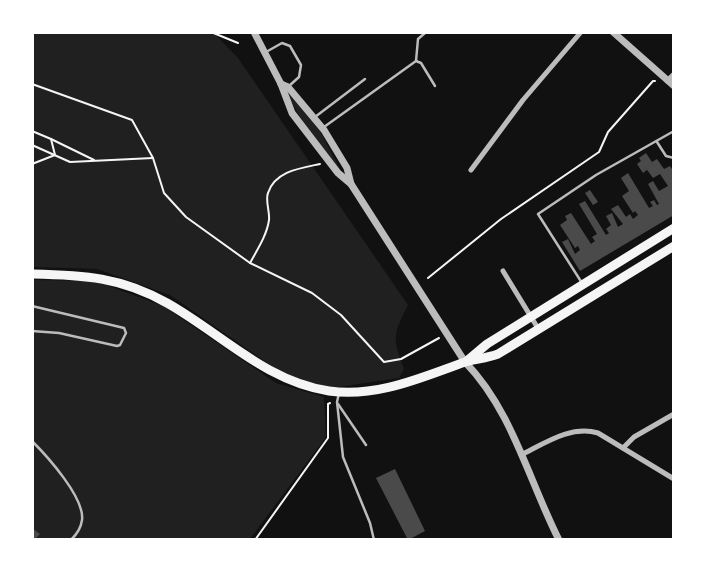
<svg xmlns="http://www.w3.org/2000/svg" width="706" height="572" viewBox="0 0 706 572" font-family="'Fira Sans Condensed',sans-serif">
  <style>
    .green { fill: #202020 }
    .building { fill: #4a4a4a }
    .lines { fill: none; stroke-linecap: round; stroke-linejoin: round }
    .path { stroke: #f5f5f5; stroke-width: 2 }
    .service { stroke: #bcbcbc; stroke-width: 2.5 }
    .minor { stroke: #bcbcbc; stroke-width: 5 }
    .tertiary { stroke: #bcbcbc; stroke-width: 7 }
    .trunk { stroke: #f5f5f5; stroke-width: 9 }
  </style>
  <rect width="100%" height="100%" fill="#111"/>
  <!-- green -->
  <g class="green">
    <path d="M33,33h181l24,25 170,247c-15,30 -16,32 -4,64l-5,9 -74,11 -45,-17 -110,-77 -73,-26 -64,-2z"/>
    <path d="M290,95l25,27 26,49 -38,-49 -15,-26z"/>
    <path d="M33,280l62,1 68,25 113,77 48,14 2,40 -76,102 -217,1z"/>
  </g>
  <!-- building -->
  <g class="building">
    <path d="M646,153l6,9 5,-3 7,10 6,-3 4,6v43l-94,56 -18,-29 6,-3 7,15 5,-4 -2,-4 -3,2 -15,-23 7,-5 -2,-4 6,-3 20,31 4,-3 -3,-4 5,-3 -18,-30 6,-3 21,34 3,-2 -3,-4 5,-4 -5,-9 6,-3 6,14 5,-3 -12,-15 7,-4 8,12 4,-3 3,5 5,-4 -3,-4 -2,2 -11,-17 7,-5 -8,-13 7,-5 21,35 4,-2 -3,-4 4,-2 3,5 2,-1 -11,-20 5,-3 6,10 9,-5 -8,-12 -7,4 -11,-15 5,7 -4,3 -6,-9 4,-3 -2,-3z"/>
    <path d="M590,190l8,12 -5,3 -8,-12z"/>
    <path d="M395,469l30,62 -17,9 -32,-62z"/>
    <path d="M32,528l8,6 -6,6h-2z"/>
  </g>
  <g class="lines">
    <!-- path -->
    <g class="path">
      <path d="M211,32l27,11"/>
      <path d="M32,84l100,36 21,38 11,35 22,24 64,46 62,30 29,22 43,47 17,-3 38,-21"/>
      <path d="M32,131l19,8 4,16 -23,9"/>
      <path d="M51,139l43,21"/>
      <path d="M32,145l38,17 83,-4"/>
      <path d="M250,263c7,-13 17,-28 19,-43 1,-8 -4,-20 -1,-27 7,-22 33,-25 52,-29"/>
      <path d="M428,278l73,-59 98,-67 9,-20 45,-51h2"/>
      <path d="M255,540l73,-102v-34l2,-1"/>
    </g>
    <!-- service -->
    <g class="service">
      <path d="M266,52l16,-9 8,3 11,19 -2,12 -10,9"/>
      <path d="M416,61l2,-22 7,-6"/>
      <path d="M315,117l50,-38"/>
      <path d="M324,127l92,-66 5,2 14,23"/>
      <path d="M657,142l9,14 8,2"/>
      <path d="M582,283l-44,-69 58,-39 78,-44"/>
      <path d="M32,306l92,22 2,5 -6,12 -3,1 -58,-13 -27,-2"/>
      <path d="M339,393l-2,9 6,55 27,66 4,17"/>
      <path d="M338,404l28,41"/>
      <path d="M32,441c15,15 53,57 50,79 -1,8 -5,14 -11,20"/>
    </g>
    <!-- minor -->
    <g class="minor">
      <path d="M667,81l7,-7"/>
      <path d="M471,170l52,-70 58,-68"/>
      <path d="M503,271l36,59"/>
      <path d="M623,448l11,-11 40,-23"/>
      <path d="M521,455c24,-12 50,-30 77,-22l76,46"/>
    </g>
    <!-- tertiary -->
    <g class="tertiary">
      <path d="M254,32l27,52 11,29 46,60 13,11 114,178c47,48 64,119 94,178"/>
      <path d="M613,32l61,54"/>
      <path d="M281,84l7,3 36,43 23,38 4,16"/>
    </g>
    <!-- trunk -->
    <g class="trunk">
      <path d="M32,274c52,1 89,3 135,29 55,31 98,78 162,88 48,7 93,-14 136,-29 11,-3 23,-4 33,-8l176,-108"/>
      <path d="M468,360l19,-16 187,-116"/>
    </g>
  </g>
  <!-- border -->
  <rect width="706" height="572" fill="none" stroke="#ffffff" stroke-width="68"/>
</svg>
